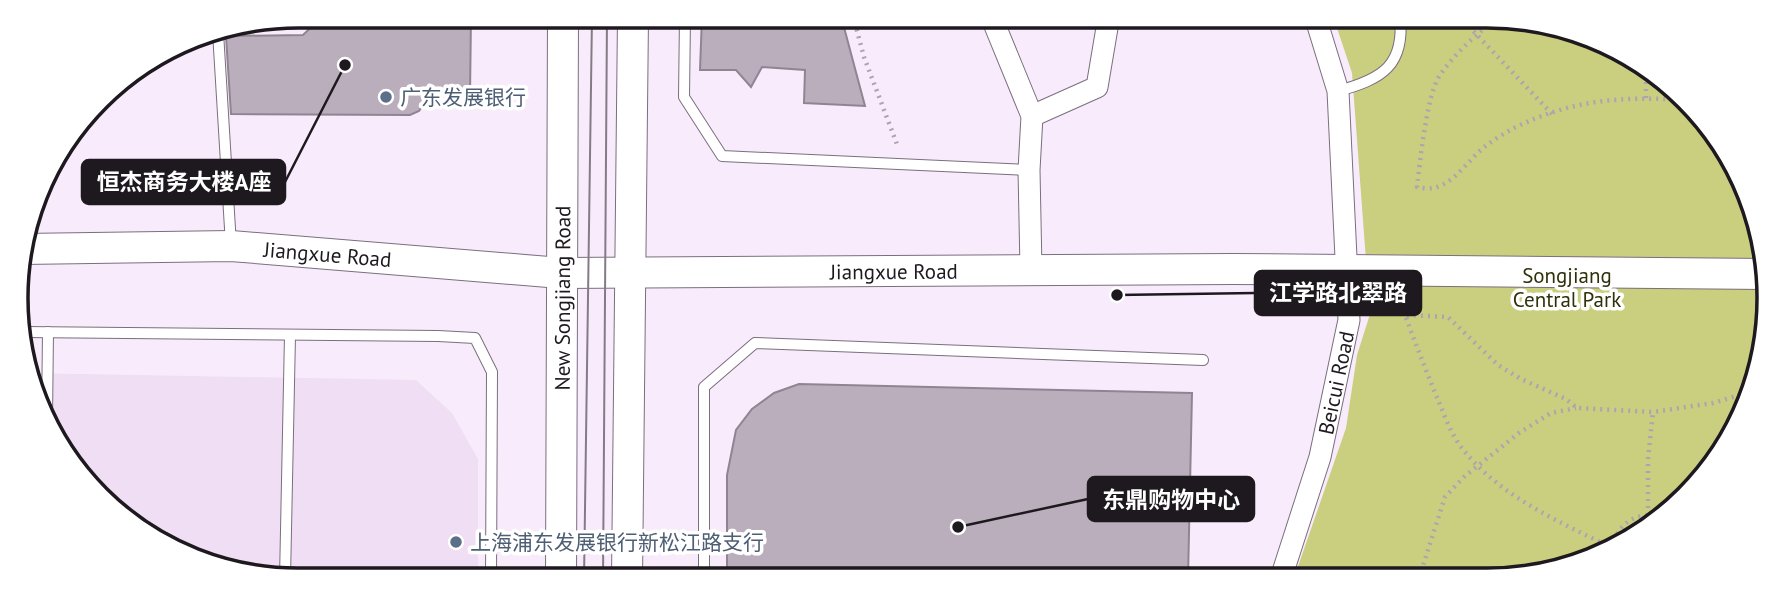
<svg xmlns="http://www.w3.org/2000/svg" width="1785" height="596" viewBox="0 0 1785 596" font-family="'PT Sans','Noto Sans SC',sans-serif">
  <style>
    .built { fill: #f0def4 }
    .green { fill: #cacf7f }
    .building { fill: #baaebd; stroke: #908493; stroke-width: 2 }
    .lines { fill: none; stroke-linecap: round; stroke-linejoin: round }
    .lane-casing { stroke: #7a6f7d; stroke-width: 12 }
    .street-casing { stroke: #7a6f7d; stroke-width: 23 }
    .secondary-casing { stroke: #7a6f7d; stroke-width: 32 }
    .path { stroke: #ada4b0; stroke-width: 4.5; stroke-dasharray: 2 5; stroke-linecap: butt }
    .lane { stroke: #fff; stroke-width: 10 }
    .street { stroke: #fff; stroke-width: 21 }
    .secondary { stroke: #fff; stroke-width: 30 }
    .tram { stroke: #847b86; stroke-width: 2 }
    .service-dot { fill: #5c6f8a; stroke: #fff; stroke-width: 2.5 }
    .labels { text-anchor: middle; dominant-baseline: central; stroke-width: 7; stroke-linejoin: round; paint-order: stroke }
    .service-label { font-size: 21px; fill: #4e5e75; stroke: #fff; text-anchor: start }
    .street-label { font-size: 21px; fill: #1e191f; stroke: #fff }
    .park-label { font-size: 21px; fill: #30310a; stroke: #fff }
    .rim { fill: none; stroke: #1e191f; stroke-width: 3.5 }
    .leader { fill: none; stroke: #1e191f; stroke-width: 2.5 }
    .callout-dot { fill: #1e191f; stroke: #fff; stroke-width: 2.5 }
    .callout { fill: #1e191f; stroke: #1e191f; stroke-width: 2.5 }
    .callout-label { font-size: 23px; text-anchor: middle; font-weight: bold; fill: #fff }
  </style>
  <rect width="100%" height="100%" fill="#f8ecfc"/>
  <!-- built -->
  <path class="built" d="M26,373l390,7 36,33 26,46v121h-180l-73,-9 -84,-39 -77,-77z"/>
  <!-- green -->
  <path class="green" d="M1333,16h154l73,9 99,49 72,83 36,104 -7,110 -38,83 -49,56 -78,49 -72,19h-229l52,-150 11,-73 13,-41 -18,-241z"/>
  <!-- building -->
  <g class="building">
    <path d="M323,16h148l-1,80 -39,-2 -12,17 -9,4 -179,-1 -5,-78 77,-1z"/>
    <path d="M702,16h139l24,90 -61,-3 1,-33 -43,-3 -11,20 -15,-17h-36z"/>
    <path d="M799,384l393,9 -4,186h-461v-104l9,-45 16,-21 22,-16z"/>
  </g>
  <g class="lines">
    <defs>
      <g id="lane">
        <path d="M685,16l-1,81 38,59 307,14"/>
        <path d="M218,32l13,213"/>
        <path d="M1338,91c45,-12 67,-26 62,-75"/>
        <path d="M23,332l415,4 37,2 17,34 -1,208"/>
        <path d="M47,418l1,-86"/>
        <path d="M285,579l5,-244"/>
        <path d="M704,579v-192l51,-44 448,17"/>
      </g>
      <g id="street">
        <path d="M991,16l41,100 -3,54 2,99"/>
        <path d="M1032,116l65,-29 12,-71"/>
        <path id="s1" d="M1281,578l39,-121 29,-137 -11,-229 -23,-75"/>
      </g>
      <g id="secondary">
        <path id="s2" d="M22,249l209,-3 330,27 672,-4 533,5"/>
        <path id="s3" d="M561,580l2,-564"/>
        <path d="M627,580l6,-564"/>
      </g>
    </defs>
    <!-- lane casing -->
    <use href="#lane" class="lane-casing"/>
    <!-- street casing -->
    <use href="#street" class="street-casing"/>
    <!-- secondary casing -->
    <use href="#secondary" class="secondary-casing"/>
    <!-- path -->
    <g class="path">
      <path d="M853,16l11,41 34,90"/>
      <path d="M1459,16l93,98"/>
      <path d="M1498,17c-21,17 -43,36 -58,58 -13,18 -20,87 -23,112 4,1 11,2 16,1 22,-4 36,-30 54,-43 8,-6 18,-12 27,-17 57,-28 106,-32 168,-28"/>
      <path d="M1646,98v-30"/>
      <path d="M1648,515v-56l5,-47"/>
      <path d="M1612,547c6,-23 24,-37 48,-29"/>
      <path d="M1612,548c-52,-26 -109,-50 -147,-96 -14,-16 -21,-38 -29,-57 -11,-27 -21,-53 -31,-80l43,2 50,48 23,14 45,20 11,9 76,4 60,-9 37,-11"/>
      <path d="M1419,578l26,-81 20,-21 54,-43 32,-20 25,-5"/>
    </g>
    <!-- lane -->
    <use href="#lane" class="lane"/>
    <!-- street -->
    <use href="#street" class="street"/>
    <!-- secondary -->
    <use href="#secondary" class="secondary"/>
    <!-- tram -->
    <g class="tram">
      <path d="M584,580l8,-564"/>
      <path d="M603,580l4,-564"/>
    </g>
  </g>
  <!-- markers -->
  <g class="service-dot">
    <circle cx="386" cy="97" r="7"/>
    <circle cx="456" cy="542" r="7"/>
  </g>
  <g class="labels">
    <!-- service labels -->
    <g class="service-label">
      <text x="400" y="97">广东发展银行</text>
      <text x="470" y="542">上海浦东发展银行新松江路支行</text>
    </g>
    <!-- street labels -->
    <g class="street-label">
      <text stroke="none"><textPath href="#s2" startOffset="306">Jiangxue Road</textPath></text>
      <text stroke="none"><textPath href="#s2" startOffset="873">Jiangxue Road</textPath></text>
      <text stroke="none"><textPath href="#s3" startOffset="282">New Songjiang Road</textPath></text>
      <text stroke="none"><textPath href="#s1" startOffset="203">Beicui Road</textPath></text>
    </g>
    <!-- park labels -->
    <g class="park-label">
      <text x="1567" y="275">Songjiang<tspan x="1567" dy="24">Central Park</tspan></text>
    </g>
  </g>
  <!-- crop -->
  <path d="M0 0H1785V596H0ZM298 28H1487A270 270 0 0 1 1757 298V298A270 270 0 0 1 1487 568H298A270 270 0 0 1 28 298V298A270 270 0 0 1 298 28Z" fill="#fff" fill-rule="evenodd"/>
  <path class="rim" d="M298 28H1487A270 270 0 0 1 1757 298V298A270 270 0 0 1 1487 568H298A270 270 0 0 1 28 298V298A270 270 0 0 1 298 28Z"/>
  <!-- callouts -->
  <path class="leader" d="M345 65L285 182M1117 295L1255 293M958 527L1088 499"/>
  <g class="callout-dot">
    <circle cx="345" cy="65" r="7"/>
    <circle cx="1117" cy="295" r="7"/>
    <circle cx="958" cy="527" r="7"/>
  </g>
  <g class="callout">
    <rect x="82" y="160" width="203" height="44" rx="7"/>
    <rect x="1255" y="271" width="166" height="44" rx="7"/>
    <rect x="1088" y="477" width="166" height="44" rx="7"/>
  </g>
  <g class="callout-label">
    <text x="184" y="190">恒杰商务大楼A座</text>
    <text x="1338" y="301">江学路北翠路</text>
    <text x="1171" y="508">东鼎购物中心</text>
  </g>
</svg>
